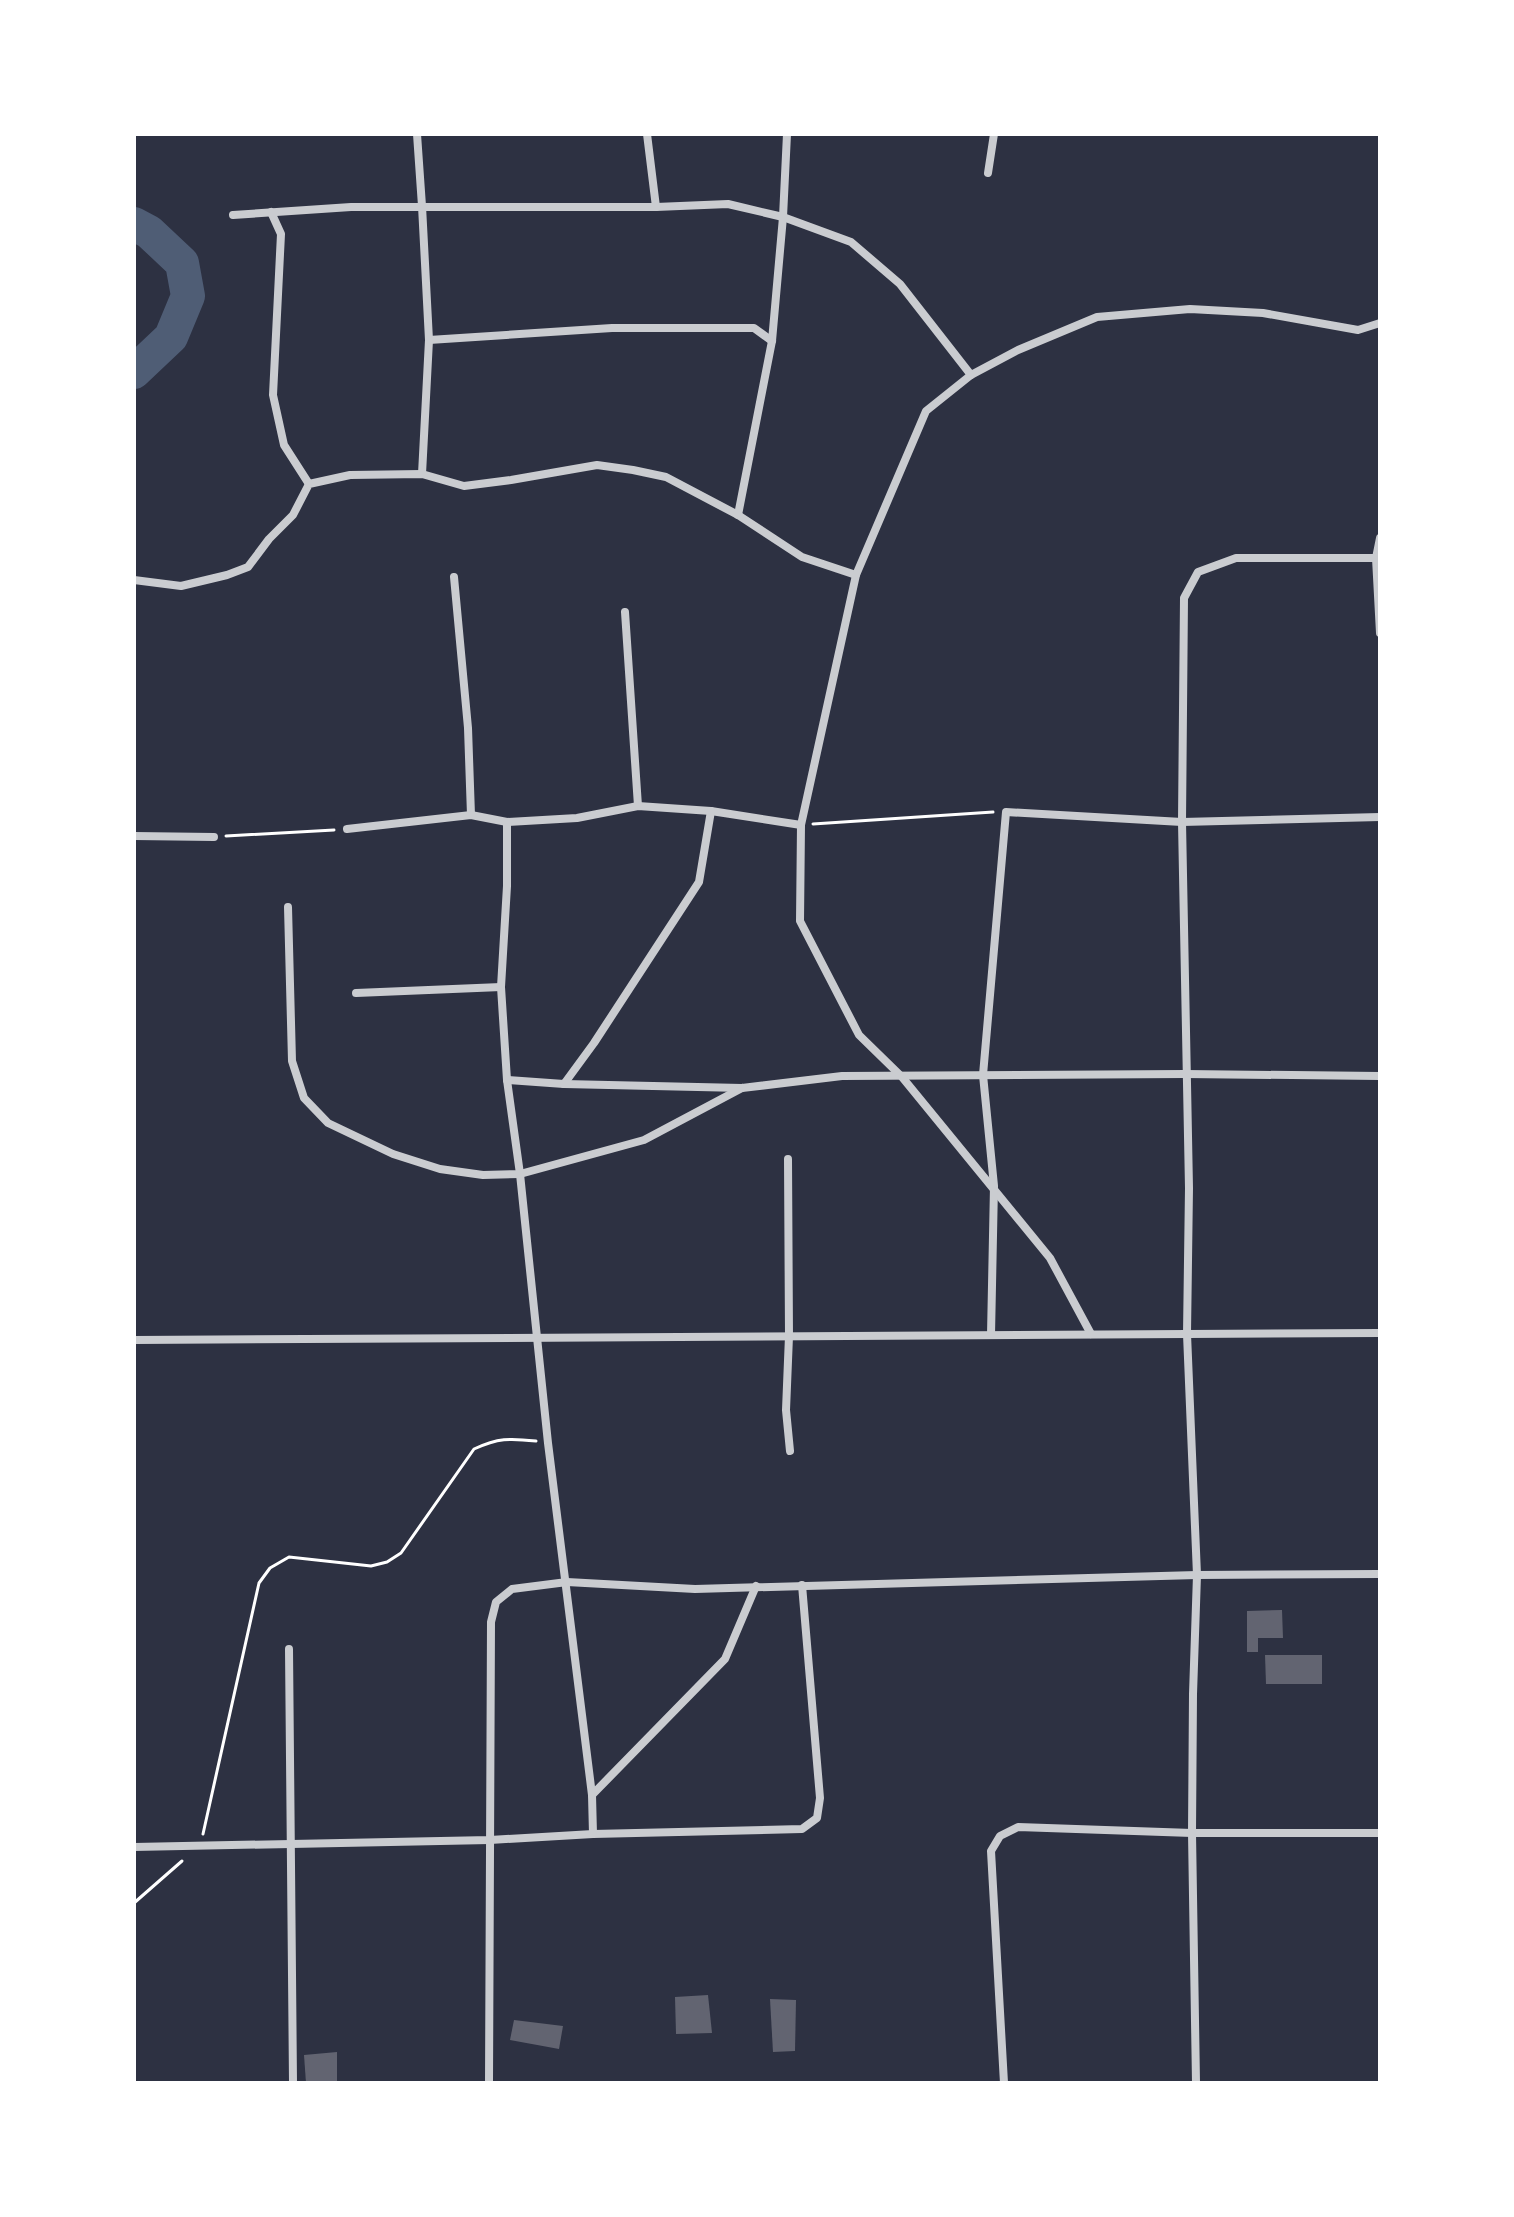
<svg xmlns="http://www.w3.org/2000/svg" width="1514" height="2217" viewBox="0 0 1514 2217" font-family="'Golos Text',sans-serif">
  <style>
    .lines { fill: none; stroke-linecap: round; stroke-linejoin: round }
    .river { stroke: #4f5d75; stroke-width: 34 }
    .building { fill: #626471 }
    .path { stroke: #fff; stroke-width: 3 }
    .minor { stroke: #caccd0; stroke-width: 8 }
  </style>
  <rect width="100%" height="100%" fill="#2d3142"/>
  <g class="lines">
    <!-- river -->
    <path class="river" d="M134,224l15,8 33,31 6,33 -17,41 -37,35"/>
  </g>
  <!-- building -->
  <g class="building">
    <path d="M1282,1610l1,28h-25v14h-11v-41z"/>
    <path d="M1265,1655h57v29h-56z"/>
    <path d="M708,1995l4,38 -36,1 -1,-37z"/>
    <path d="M770,1999l26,1 -1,51 -22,1z"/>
    <path d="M514,2020l49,6 -4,23 -49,-9z"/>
    <path d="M337,2052v31h-31l-2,-28z"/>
  </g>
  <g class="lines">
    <!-- path -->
    <g class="path">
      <path d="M813,824l180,-12"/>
      <path d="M226,836l108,-6"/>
      <path d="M203,1834l56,-251 11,-15 19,-11 82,9 16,-4 14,-9 73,-104c24,-11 35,-11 62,-8"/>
      <path d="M134,1903l48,-42"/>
    </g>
    <!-- minor -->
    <g class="minor">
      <path d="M417,134l5,72 7,134 -7,134"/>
      <path d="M647,134l9,73"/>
      <path d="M988,173l6,-39"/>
      <path d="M271,212l10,22 -8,161 11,50 25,39"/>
      <path d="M233,215l118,-8h305l72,-3 55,13 68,25 49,42 71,91"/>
      <path d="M429,340l183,-12h142l18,13"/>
      <path d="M738,515l34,-174 11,-124 4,-83"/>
      <path d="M1380,538l-4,20 4,75"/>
      <path d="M454,577l14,151 3,87"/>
      <path d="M134,580l47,6 46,-11 21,-8 21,-28 24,-24 16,-31 41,-9 72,-1 42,12 47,-6 86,-15 36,5 33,7 72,38 64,42 54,18"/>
      <path d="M625,612l13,194"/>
      <path d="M507,822v64l-6,101 6,93 13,94 28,269 44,352"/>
      <path d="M347,829l124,-14 36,7 70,-4 61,-12 73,5 90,14"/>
      <path d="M134,836l80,1"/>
      <path d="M288,907l4,154 12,37 24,25 65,31 47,15 43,6 37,-1 124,-34 98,-52"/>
      <path d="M356,993l145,-6"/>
      <path d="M507,1080l57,4 30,-41 105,-161 12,-71"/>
      <path d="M564,1084l178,4 100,-12 343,-2 195,2"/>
      <path d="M788,1159l1,177 -3,74 4,41"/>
      <path d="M1091,1334l-41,-76 -148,-181 -43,-42 -59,-114 1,-96 55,-250 70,-164 45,-36 47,-25 79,-33 93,-8 73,4 95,17 22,-7"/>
      <path d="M991,1335l3,-149 -11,-111 23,-263 176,10 198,-5"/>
      <path d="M134,1340l1246,-7"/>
      <path d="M289,1649l4,434"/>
      <path d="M593,1834l209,-5 15,-11 3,-20 -18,-213"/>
      <path d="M134,1847l356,-7 103,-6 -1,-39 133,-136 31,-73"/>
      <path d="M489,2083l2,-461 5,-20 16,-13 55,-7 128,7 502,-14 183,-1"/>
      <path d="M1004,2083l-13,-232 9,-15 18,-9 174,6h188"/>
      <path d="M1196,2083l-4,-250 1,-139 4,-119 -10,-241 2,-146 -7,-366 2,-224 14,-26 38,-14h144"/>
    </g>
  </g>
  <!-- border -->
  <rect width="1514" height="2217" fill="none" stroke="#ffffff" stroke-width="272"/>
</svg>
